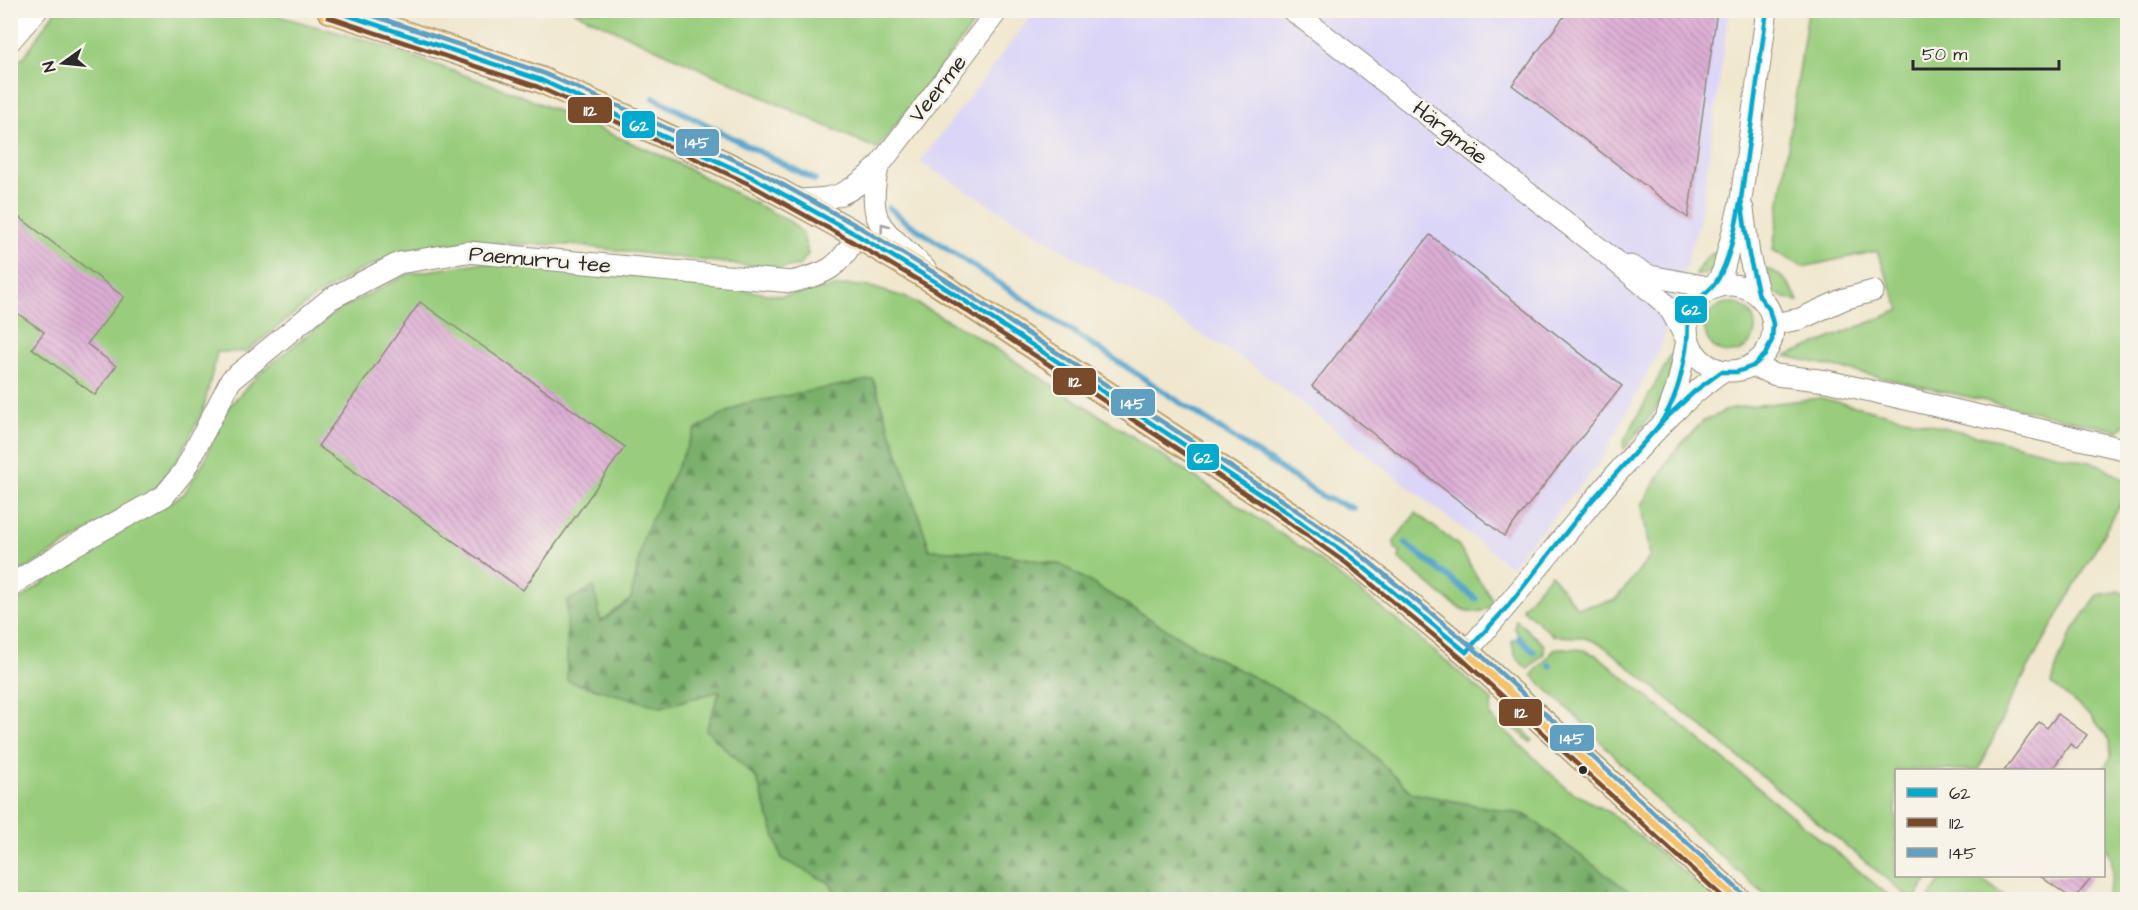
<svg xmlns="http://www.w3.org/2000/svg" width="2138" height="910" viewBox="0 0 2138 910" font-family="'Architects Daughter',sans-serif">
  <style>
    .built { fill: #dbd6f7 }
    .grass { fill: #99cd7d; stroke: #627c54; stroke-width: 1.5 }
    .forest { fill: url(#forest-firs); stroke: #526e4c; stroke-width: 1.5 }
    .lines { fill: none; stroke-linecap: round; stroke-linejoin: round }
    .stream { stroke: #51a3cc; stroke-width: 6 }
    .building { fill: url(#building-back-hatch) }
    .minor-casing { stroke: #8e897c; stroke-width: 23 }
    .major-casing { stroke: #8e897c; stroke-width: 28 }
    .minor { stroke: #fff; stroke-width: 21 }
    .major { stroke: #f5c16b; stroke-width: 26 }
    .bus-1-casing { stroke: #f7f3e8; stroke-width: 9 }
    .bus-2-casing { stroke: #f7f3e8; stroke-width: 9 }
    .bus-3-casing { stroke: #f7f3e8; stroke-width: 9 }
    .bus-1 { stroke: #00a9ce; stroke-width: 4.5 }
    .bus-2 { stroke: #7a4b2a; stroke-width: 4.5 }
    .bus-3 { stroke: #609fbf; stroke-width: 4.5 }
    .oneway { stroke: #a0a0a0 }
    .bus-dot { fill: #2b2b2b; stroke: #f7f3e8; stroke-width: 2 }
    .labels { text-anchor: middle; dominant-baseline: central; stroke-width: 5; stroke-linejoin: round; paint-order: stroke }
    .street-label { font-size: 22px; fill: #2b2b2b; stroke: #f7f3e8 }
    .line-badge { stroke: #f7f3e8; stroke-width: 2 }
    .badge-label { font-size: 16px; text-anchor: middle; font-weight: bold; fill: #fff }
  </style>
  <defs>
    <pattern id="forest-firs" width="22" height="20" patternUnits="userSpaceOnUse" patternTransform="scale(1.5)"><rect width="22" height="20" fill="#7ab06c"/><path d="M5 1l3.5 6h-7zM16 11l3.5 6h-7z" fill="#648f59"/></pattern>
    <pattern id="building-back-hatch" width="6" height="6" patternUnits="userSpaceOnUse" patternTransform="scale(1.5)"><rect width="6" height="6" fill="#deaed6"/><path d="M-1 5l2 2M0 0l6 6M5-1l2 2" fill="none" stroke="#b48eae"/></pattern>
  </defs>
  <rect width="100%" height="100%" fill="#f7f3e8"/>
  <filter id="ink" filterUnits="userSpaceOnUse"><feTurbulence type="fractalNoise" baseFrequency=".0167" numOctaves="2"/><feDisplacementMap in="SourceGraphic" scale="12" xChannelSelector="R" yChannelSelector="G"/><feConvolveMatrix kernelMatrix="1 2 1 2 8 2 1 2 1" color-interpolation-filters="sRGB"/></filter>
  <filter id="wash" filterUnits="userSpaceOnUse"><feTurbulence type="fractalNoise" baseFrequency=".008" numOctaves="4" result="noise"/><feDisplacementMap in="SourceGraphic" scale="24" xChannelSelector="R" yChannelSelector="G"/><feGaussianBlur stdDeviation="1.35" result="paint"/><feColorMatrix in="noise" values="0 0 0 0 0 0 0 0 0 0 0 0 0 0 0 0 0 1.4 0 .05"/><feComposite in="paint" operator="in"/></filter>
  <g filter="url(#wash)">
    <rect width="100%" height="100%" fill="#f0e7ce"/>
    <!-- built -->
    <path class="built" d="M1035,11h694l-29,208 -40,130 -61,115 -89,102 -255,-199 -335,-205z"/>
    <!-- grass -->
    <g class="grass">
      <path d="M55,11h205l109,30 146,52 152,65 124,64 12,12 5,20 -8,11 -24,4 -203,-24 -114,-2 -53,7 -49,22 -42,25 -69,55h-29l-14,59 -26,49 -24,32 -142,86 -1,-511 14,-10z"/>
      <path d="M573,11h411l-107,138z"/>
      <path d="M1808,11h319l1,409 -9,11 -333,-75 114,-46 -23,-59 -74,16 -30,-17z"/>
      <path d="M1714,253l7,1c-7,13 -9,21 -25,21 2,-8 10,-19 18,-22z"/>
      <path d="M479,263l171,13 131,20 68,-11 22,2 36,11 69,38 204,131 124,82 104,80 84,71 -2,16 77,73 45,25 105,85h-78l-113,-84 -114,-22 -74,-72 -141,-73 -135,-83 -65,-12 -67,-3 -57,-171 -229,156 -13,64 -31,23 -33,-21 94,106 59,-16 -14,39 51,49 25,80 48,24 9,16h-828l-1,-292 69,-50 105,-63 22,-36 14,-42 40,-43 78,-63 70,-36z"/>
      <path d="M1765,269c16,3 27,17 33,32 -19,-2 -32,-12 -33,-32z"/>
      <circle cx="1730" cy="328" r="25"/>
      <path d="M1674,354c-4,43 -24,64 -50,95l-1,-6 48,-88z"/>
      <path d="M1821,398l280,67 26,17v10l-117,209 -31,69h-83v106h34l-15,23h-4l-306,-252 -11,-6 -13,-4 -27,-1 -32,-28 29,-34 26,34 38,-8 35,-43 -8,-52 31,-52 30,-32 29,-13z"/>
      <path d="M1416,513l43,33 18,31 17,25c-20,24 -45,-1 -63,-16 -10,-9 -21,-18 -32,-27l1,-6 -5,-5 -1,-7z"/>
      <path d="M2119,591l9,6v302l-24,1c9,-16 14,-40 0,-54l-1,-76 8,-13 -1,-17 -19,-24 -39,-32c8,-36 24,-61 47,-89z"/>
      <path d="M1516,620l28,25v8l-16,16c-12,-10 -14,-13 -16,-29l5,-1 1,-5 -4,-6z"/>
      <path d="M1564,648l20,2 14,6 295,243h-123l-114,-99 -68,-72 -56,-53 23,-26z"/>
      <path d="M1503,711l17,14 12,15 -2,2 -28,-25z"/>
      <path d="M1944,876h33l32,23h-81z"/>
    </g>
    <!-- forest -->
    <path class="forest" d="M873,379l57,171 67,3 65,12 135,83 141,73 74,72 114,22 113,84h-800l-9,-16 -48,-24 -25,-80 -51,-49 14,-39 -59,16 -94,-26v-80l27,-14 7,35 30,-23 13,-64 51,-105 47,-26z"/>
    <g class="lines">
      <!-- stream -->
      <g class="stream">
        <path d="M654,98l161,82"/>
        <path d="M889,208l16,13 420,277 28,10"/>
        <path d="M1405,543l71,56"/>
        <path d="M1519,638l15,14"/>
        <path d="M1549,665l1,1"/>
      </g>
    </g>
    <g id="blocks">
      <!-- building -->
      <g class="building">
        <path d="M1569,10h148l-29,208 -176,-133z"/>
        <path d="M10,210l114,87 -37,47 29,22 -21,29 -63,-47 12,-16 -34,-24z"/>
        <path d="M1430,235l192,151 -118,150 -192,-150z"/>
        <path d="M420,302l205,145 -102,143 -205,-144z"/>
        <path d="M2058,714l29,21 -10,14 -7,-5 -19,27h-47l35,-49 8,6z"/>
        <path d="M2040,876h52l-18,24z"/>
      </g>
    </g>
  </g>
  <g filter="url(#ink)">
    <use href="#blocks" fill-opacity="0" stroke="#8e897c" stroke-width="1.5"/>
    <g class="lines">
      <defs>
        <g id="minor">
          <path d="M1292,10l316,245 54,46 9,10 16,29"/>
          <path d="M10,41l27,-31"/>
          <path d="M878,167c-14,65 11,62 49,104"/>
          <path d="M792,200c44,-1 53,-2 86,-33l120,-157"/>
          <path d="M1743,209l6,46 10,41"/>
          <path d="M1630,266l20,10 64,12"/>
          <circle cx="1730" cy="328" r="43"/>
          <path d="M1714,288l9,-17 18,-72 26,-189"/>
          <path d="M1773,324l27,-5 44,-20 29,-8"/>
          <path d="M1753,366l23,9 51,6 301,69"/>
          <path d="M1667,415l11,-31 9,-44"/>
          <path d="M10,588l7,-7 58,-36 89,-49 20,-25 47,-91 99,-81 69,-36 68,-11 324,30c37,-9 47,-13 66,-47"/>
          <path d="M1466,652c56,-61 105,-127 160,-189 30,-33 59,-65 95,-91"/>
        </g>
        <path id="major" d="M330,10l72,23 139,47 88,39 123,58 105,58 82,49 334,219 78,54 115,95 272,248"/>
      </defs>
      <!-- minor casing -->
      <use href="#minor" class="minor-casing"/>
      <!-- major casing -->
      <use href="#major" class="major-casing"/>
      <!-- minor -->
      <use href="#minor" class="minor"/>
      <!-- major -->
      <use href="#major" class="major"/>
      <defs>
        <g id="bus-1">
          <path d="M332,10l209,70 211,97 105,58 82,49 334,219 78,54 115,95"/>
          <path d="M1657,428c19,-25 26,-56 30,-86 1,-10 0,-19 2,-28 5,-16 22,-21 29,-35 14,-24 17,-54 23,-80"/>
          <path d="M1466,652l42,-46 79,-100 79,-88 29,-27 26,-19h16l16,-6 12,-11 7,-15 1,-16 -4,-15 -10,-13 -10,-41 -8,-56 26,-189"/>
        </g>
        <path id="bus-2" d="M328,17l210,70 88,39 123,58 104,58 82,48 334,219 77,54 115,95 265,242"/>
        <path id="bus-3" d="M356,10l187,63 89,39 124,58 105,58 82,50 334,219 79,54 115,95 272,248"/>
      </defs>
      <!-- bus-1 casing -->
      <use href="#bus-1" class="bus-1-casing"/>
      <!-- bus-2 casing -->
      <use href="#bus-2" class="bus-2-casing"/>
      <!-- bus-3 casing -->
      <use href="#bus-3" class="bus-3-casing"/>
      <!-- bus-1 -->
      <use href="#bus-1" class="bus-1"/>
      <!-- bus-2 -->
      <use href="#bus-2" class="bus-2"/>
      <!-- bus-3 -->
      <use href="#bus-3" class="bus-3"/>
    </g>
    <!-- one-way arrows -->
    <defs><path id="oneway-chevron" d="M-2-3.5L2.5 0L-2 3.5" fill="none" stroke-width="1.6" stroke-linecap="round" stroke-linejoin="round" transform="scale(1.5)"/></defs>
    <use class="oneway" href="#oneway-chevron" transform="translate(884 227) rotate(-127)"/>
  </g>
  <!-- markers -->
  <circle class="bus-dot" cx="1583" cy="770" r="5"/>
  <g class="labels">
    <!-- street labels -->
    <g class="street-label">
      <text transform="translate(938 89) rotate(-52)">Veerme</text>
      <text transform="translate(1450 133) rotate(38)">Härgmäe</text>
      <text transform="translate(540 260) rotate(5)">Paemurru tee</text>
    </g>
  </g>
  <g class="line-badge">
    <rect x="567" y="96" width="46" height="28" rx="6" fill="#7a4b2a"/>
    <rect x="621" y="110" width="35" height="29" rx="6" fill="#00a9ce"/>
    <rect x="675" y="128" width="45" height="29" rx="6" fill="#609fbf"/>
    <rect x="1674" y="295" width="34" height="29" rx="6" fill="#00a9ce"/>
    <rect x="1052" y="367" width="45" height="29" rx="6" fill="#7a4b2a"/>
    <rect x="1110" y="388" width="46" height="29" rx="6" fill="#609fbf"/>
    <rect x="1186" y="443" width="34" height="28" rx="6" fill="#00a9ce"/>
    <rect x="1498" y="698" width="45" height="29" rx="6" fill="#7a4b2a"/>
    <rect x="1549" y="724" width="46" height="28" rx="6" fill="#609fbf"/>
  </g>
  <g class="badge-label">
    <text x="590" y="116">112</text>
    <text x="639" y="131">62</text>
    <text x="697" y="148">145</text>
    <text x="1691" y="315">62</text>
    <text x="1075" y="387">112</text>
    <text x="1133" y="409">145</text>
    <text x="1203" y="463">62</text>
    <text x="1521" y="718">112</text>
    <text x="1572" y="744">145</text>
  </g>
  <!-- margin -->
  <rect width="2138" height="910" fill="none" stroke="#f7f3e8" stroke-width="36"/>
  <!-- legend -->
  <rect x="1895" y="769" width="210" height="108" fill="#f7f3e8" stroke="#a5a39c" stroke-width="1.5"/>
  <rect x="1907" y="788" width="30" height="9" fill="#00a9ce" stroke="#a5a39c" stroke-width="1.5"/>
  <text x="1949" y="799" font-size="18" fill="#2b2b2b">62</text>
  <rect x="1907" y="818" width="30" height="9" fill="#7a4b2a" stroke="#a5a39c" stroke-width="1.5"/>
  <text x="1949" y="829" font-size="18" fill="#2b2b2b">112</text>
  <rect x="1907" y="848" width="30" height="9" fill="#609fbf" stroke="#a5a39c" stroke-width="1.5"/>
  <text x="1949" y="859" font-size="18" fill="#2b2b2b">145</text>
  <!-- north arrow -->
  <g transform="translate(63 63) rotate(255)" stroke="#f7f3e8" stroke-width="4.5" paint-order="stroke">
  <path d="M0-4.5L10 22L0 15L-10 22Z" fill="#2b2b2b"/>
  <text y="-9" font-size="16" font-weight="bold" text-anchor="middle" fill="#2b2b2b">N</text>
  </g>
  <!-- scale -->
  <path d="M1913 60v9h146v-9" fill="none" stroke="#2b2b2b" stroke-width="3"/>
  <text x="1922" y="60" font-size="18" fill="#2b2b2b" stroke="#f7f3e8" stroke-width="4.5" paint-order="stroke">50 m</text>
</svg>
